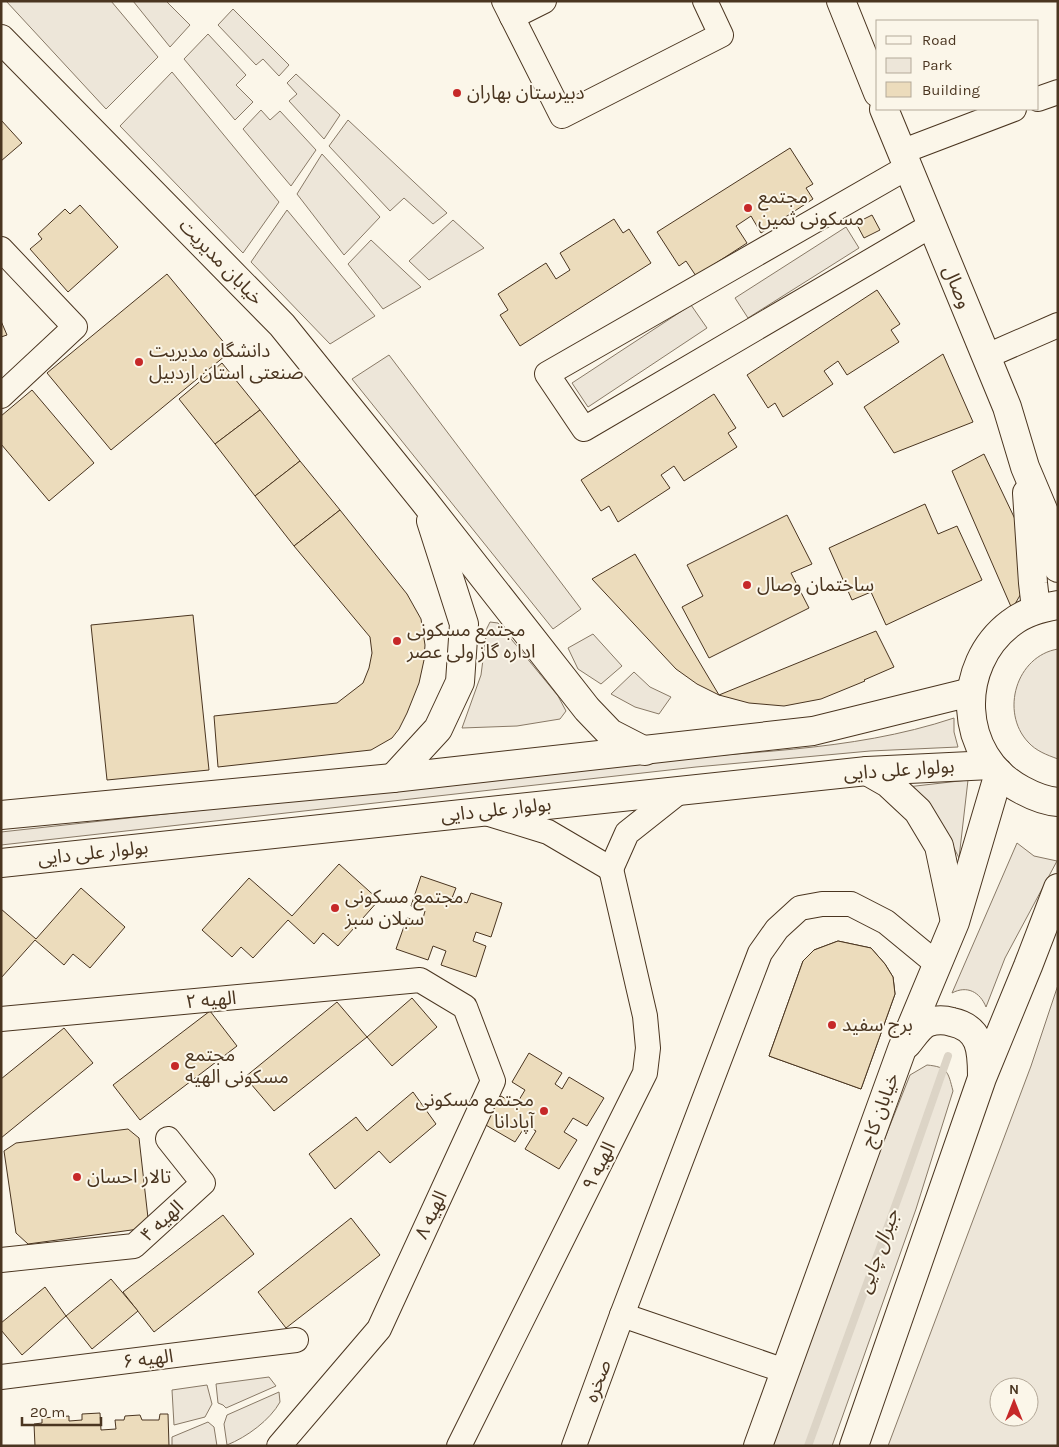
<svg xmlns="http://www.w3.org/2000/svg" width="1059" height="1447" viewBox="0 0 1059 1447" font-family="Karla,'Noto Sans Arabic',sans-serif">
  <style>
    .green { fill: #ede6d9; stroke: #887966; fill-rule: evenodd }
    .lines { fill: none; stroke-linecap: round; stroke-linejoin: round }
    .stream { stroke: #dcd4c6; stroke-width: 8 }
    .building { fill: #ecdcbc; stroke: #4a3520 }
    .street-casing { stroke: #4a3520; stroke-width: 26 }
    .secondary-casing { stroke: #4a3520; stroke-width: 30 }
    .street { stroke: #fbf6e9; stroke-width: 24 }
    .secondary { stroke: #fbf6e9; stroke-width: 28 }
    .poi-dot { fill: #c62828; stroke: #fbf6e9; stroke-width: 2 }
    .labels { text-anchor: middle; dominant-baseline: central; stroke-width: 4; stroke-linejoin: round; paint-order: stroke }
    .poi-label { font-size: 19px; fill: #4a3520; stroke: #fbf6e9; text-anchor: start }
    .street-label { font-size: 19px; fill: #4a3520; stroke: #fbf6e9 }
    .water-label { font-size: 20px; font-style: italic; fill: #4a3520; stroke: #fbf6e9 }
  </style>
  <rect width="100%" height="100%" fill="#fbf6e9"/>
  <!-- green -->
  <g class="green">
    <path d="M6,1h105l47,56 -52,52z"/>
    <path d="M133,1h33l24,24 -20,22z"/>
    <path d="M233,9l56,56 -10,11 -16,-17 -7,6 -38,-40z"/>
    <path d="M208,34l38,41 -10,10 17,17 -18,18 -51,-61z"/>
    <path d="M172,72l107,130 -36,51 -123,-127z"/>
    <path d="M296,74l44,41 -16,24 -35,-38 8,-7 -10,-11z"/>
    <path d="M261,110l9,10 10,-9 36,39 -25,36 -48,-57z"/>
    <path d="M348,120l99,93 -14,11 -29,-26 -14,13 -61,-65z"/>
    <path d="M322,154l58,63 -36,38 -47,-61z"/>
    <path d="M287,210l88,106 -45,28 -79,-82z"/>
    <path d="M453,220l31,28 -55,32 -20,-19z"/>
    <path d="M846,227l13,21 -111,70 -13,-20z"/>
    <path d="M371,240l50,47 -38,22 -35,-45z"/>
    <path d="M691,305l16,23 -119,79 -16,-24z"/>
    <path d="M389,355l192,254 -28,20 -201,-250z"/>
    <path d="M490,622l8,1 60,73 8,15 -6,8 -43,7 -55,2 19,-53 6,-47z"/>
    <path d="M593,634l29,32 -21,18 -23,-15 -10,-21z"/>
    <path d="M1058,649v110c-11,-4 -22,-8 -30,-17 -28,-30 -12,-86 30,-93z"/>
    <path d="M634,672l16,15 21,10 -12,17 -24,-7 -24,-13z"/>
    <path d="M954,718v14l4,15 -88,4 -174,16 -695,78v-13c210,-23 419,-46 629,-69 109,-12 219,-10 324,-45z"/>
    <path d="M968,780l-9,78 -12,-24 -40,-47z"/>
    <path d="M1017,843l17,13 23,5 -52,97 -19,49c-6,-15 -19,-22 -34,-14z"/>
    <path d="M1058,985v461h-170l143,-380zM999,1387h30v30h-30z"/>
    <path d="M927,1065c21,2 21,7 26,26l-37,118 -84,237h-66l39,-107 105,-264z"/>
    <path d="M269,1377l7,9 -50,22 -3,-3 -5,-2 -2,-19z"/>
    <path d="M207,1385l5,19 -7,13 -31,8 -2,-35z"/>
    <path d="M279,1392l1,10c-10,18 -33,35 -53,43l-3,-21 3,-9z"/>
    <path d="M208,1422l6,5 3,19h-45v-9z"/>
  </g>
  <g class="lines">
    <!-- stream -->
    <path class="stream" d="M808,1446l97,-267 43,-123"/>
  </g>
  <!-- building -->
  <g class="building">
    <path d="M1,120l21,23 -21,18z"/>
    <path d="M790,148l23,36 -7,4 7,11 -52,34 -10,-17 -15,10 11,17 -51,33 -10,-15 -7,5 -22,-34z"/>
    <path d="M80,205l38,42 -50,45 -38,-43 12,-10 -4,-5 27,-25 5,5z"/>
    <path d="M872,215l8,15 -16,8 -8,-15z"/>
    <path d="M614,219l9,14 6,-4 22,34 -131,83 -20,-31 8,-5 -10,-16 48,-31 10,16 14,-9 -10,-17z"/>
    <path d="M167,274l64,77 -120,99 -64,-77z"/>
    <path d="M877,290l23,34 -9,6 8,12 -52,33 -9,-14 -14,10 9,13 -50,33 -8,-14 -7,5 -21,-33z"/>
    <path d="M1,321l6,14 -6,2z"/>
    <path d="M943,354l30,68 -79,31 -30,-46z"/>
    <path d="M222,363l38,47 -45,34 -36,-45z"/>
    <path d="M32,390l62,73 -45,38 -48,-57v-28z"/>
    <path d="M714,394l22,34 -8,5 9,14 -53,34 -10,-15 -13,9 9,13 -52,34 -9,-16 -8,5 -20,-31z"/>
    <path d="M260,410l40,51 -45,35 -40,-52z"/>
    <path d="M984,454l41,86 -3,52 -10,17 -60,-138z"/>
    <path d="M300,461l40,49 -46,36 -39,-50z"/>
    <path d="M925,504l13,30 19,-8 25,54 -96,45 -15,-33 -19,8 -23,-52z"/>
    <path d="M340,510l67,84 14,25 4,26 -1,15 -5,23 -12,30 -8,16 -7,9 -21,12 -153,17 -4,-51 123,-13 26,-20 6,-15 3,-15 -2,-16 -76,-91z"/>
    <path d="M787,515l25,49 -21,9 18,35 -100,50 -27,-51 21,-11 -16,-31z"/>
    <path d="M635,554l84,141 -22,-11 -21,-15 -84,-90z"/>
    <path d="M193,615l16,155 -102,10 -16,-155z"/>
    <path d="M876,631l18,36 -30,13 1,1 -44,18 -37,7 -35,-3 -30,-8z"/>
    <path d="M339,864l40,36 -41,46 -15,-13 -9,11 -26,-24 -35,38 -12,-11 -9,10 -30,-27 47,-52 43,38z"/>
    <path d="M421,876l35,12 -4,10 15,5 4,-10 31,10 -11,34 -15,-5 -3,9 13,5 -10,31 -35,-12 5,-14 -13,-5 -5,14 -32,-11 11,-31 15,4 3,-11 -14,-5z"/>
    <path d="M81,888l44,39 -35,41 -17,-14 -9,11 -29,-25 -34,38v-69l35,30z"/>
    <path d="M838,941l33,7 14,16 8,13 2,17 -34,95 -92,-33 34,-95 11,-11z"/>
    <path d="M838,941l33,7 14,16 8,13 2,17 -34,95 -92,-33 34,-95 11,-11z"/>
    <path d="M412,998l25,29 -45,39 -25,-29z"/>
    <path d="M337,1002l30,35 -93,74 -29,-34z"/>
    <path d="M210,1011l27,35 -97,74 -27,-35z"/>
    <path d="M64,1028l29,35 -92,75v-59z"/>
    <path d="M529,1053l33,20 -7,11 7,5 7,-12 35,21 -17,28 -14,-8 -9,14 13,8 -18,29 -34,-20 11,-18 -10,-6 -11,17 -31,-18 17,-28 15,9 9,-15 -13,-8z"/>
    <path d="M413,1092l23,32 -46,39 -11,-12 -44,38 -26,-35 47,-37 11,14z"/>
    <path d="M128,1129l11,9 9,80 -9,11 -111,15 -12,-11 -12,-82 12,-8z"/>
    <path d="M223,1215l31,39 -100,78 -31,-40z"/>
    <path d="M351,1218l29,37 -94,73 -28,-36z"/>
    <path d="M111,1279l27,32 -46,38 -26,-33z"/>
    <path d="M45,1287l21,29 -44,39 -21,-25v-7z"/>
    <path d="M100,1413l1,17 15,-1 -1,-9h9l1,-4 15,-1 2,5h17l1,-6h8l1,32h-134l-1,-22 8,-1v-5l27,-2v5l13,-1v-6z"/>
  </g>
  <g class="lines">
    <defs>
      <g id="street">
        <path d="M504,1l58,115 159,-81 -16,-34"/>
        <path d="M512,17l32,-16"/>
        <path d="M1038,99l20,-7"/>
        <path d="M901,152l113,-43"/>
        <path d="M908,167l-361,207 37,55 348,-204"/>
        <path d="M1,249l74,78 -74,69"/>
        <path d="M987,356l71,-31"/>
        <path d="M486,813l62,19 63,37"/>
        <path d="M611,869l16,-36 53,-42"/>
        <path d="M1,1019l419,-39 45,27 28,74 -114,248 -100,117"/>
        <path d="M1,1260l133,-14 69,-63 -35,-44"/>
        <path d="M622,1315l163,56"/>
        <path d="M1,1377l295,-37"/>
        <path d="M459,1446l186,-373 3,-25 -3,-32 -34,-147"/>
        <path d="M574,1446l48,-131 138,-362 17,-24 23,-21 22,-4h29l35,18 51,42"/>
      </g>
      <g id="secondary">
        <path d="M841,1l37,92"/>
        <path d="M1,39l281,286 142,176 163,208 23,24 35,18"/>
        <path d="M884,109l123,298 18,60 19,45 14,56"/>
        <path d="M1027,493l6,90 3,26"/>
        <path d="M1058,605c-17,3 -33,7 -47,18 -56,42 -54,133 11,167 11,6 23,11 36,12"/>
        <path d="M867,771l21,12 30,28 21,35 15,71"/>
        <path d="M393,778l45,-49 22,-47 4,-58 -33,-103"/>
        <path d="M1,815l392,-37 420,-47 158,-39"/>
        <path d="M1,863l866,-92 124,-6"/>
        <path d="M907,1044c6,-7 13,-19 22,-22 7,-2 16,-2 23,0 29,6 30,29 30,54"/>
        <path d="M758,1446l144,-397 53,-127 44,-149"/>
        <path d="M854,1446l128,-368 46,-112 30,-78"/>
      </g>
    </defs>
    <!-- street casing -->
    <use href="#street" class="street-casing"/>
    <!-- secondary casing -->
    <use href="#secondary" class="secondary-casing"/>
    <!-- street -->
    <use href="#street" class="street"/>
    <!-- secondary -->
    <use href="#secondary" class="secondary"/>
  </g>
  <!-- markers -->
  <g class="poi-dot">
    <circle cx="457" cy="93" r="5"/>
    <circle cx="748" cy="208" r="5"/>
    <circle cx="139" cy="362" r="5"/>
    <circle cx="747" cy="585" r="5"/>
    <circle cx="397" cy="641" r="5"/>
    <circle cx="335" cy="908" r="5"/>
    <circle cx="832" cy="1025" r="5"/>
    <circle cx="175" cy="1066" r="5"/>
    <circle cx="544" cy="1111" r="5"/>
    <circle cx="77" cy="1177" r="5"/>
  </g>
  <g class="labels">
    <!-- poi labels -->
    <g class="poi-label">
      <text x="467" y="93">دبیرستان بهاران</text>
      <text x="758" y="197">مجتمع<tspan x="758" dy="22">مسکونی ثمین</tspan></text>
      <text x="149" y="351">دانشگاه مدیریت<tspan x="149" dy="22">صنعتی استان اردبیل</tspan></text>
      <text x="757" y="585">ساختمان وصال</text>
      <text x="407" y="630">مجتمع مسکونی<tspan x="407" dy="22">اداره گاز ولی عصر</tspan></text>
      <text x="345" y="897">مجتمع مسکونی<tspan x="345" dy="22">سبلان سبز</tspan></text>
      <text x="842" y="1025">برج سفید</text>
      <text x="185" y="1055">مجتمع<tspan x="185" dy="22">مسکونی الهیه</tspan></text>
      <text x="534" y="1100" text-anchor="end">مجتمع مسکونی<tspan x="534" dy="22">آپادانا</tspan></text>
      <text x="87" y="1177">تالار احسان</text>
    </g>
    <!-- street labels -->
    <g class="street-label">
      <text transform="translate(221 262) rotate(46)">خیابان مدیریت</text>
      <text transform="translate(957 287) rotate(67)">وصال</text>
      <text transform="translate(899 770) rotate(-4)">بولوار علی دایی</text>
      <text transform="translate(496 810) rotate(-6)">بولوار علی دایی</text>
      <text transform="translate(93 853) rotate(-6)">بولوار علی دایی</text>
      <text transform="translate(211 1000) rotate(-5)">الهیه ۲</text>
      <text transform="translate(880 1110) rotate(-70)">خیابان کاج</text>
      <text transform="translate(599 1166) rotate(-64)">الهیه ۹</text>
      <text transform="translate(431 1215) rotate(-65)">الهیه ۸</text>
      <text transform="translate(162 1221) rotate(-43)">الهیه ۴</text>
      <text transform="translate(148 1359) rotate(-7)">الهیه ۶</text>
      <text transform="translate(598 1381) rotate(-70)">صخره</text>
    </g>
    <!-- water labels -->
    <g class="water-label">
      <text transform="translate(878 1251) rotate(-70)">جیرال چایی</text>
    </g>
  </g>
  <!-- border -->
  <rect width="1059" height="1447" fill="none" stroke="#4a3520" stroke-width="5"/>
  <!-- legend -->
  <rect x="876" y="20" width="162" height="90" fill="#fbf6e9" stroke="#b4a999"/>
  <rect x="886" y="36" width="25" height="8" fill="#fbf6e9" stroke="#b4a999"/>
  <text x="922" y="45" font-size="15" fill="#4a3520">Road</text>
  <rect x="886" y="58" width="25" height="15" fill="#ede6d9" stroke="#b4a999"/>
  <text x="922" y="70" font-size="15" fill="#4a3520">Park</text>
  <rect x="886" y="82" width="25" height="15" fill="#ecdcbc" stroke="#b4a999"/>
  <text x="922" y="95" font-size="15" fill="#4a3520">Building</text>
  <!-- north arrow -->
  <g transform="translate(1014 1402)"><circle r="24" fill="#fbf6e9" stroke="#b4a999"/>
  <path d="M0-4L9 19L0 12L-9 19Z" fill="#c62828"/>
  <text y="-8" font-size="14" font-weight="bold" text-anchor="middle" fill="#4a3520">N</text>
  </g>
  <!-- scale -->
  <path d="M22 1417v8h79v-8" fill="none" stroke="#4a3520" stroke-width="2.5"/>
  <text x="30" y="1417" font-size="15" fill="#4a3520" stroke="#fbf6e9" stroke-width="4" paint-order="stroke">20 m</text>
</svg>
